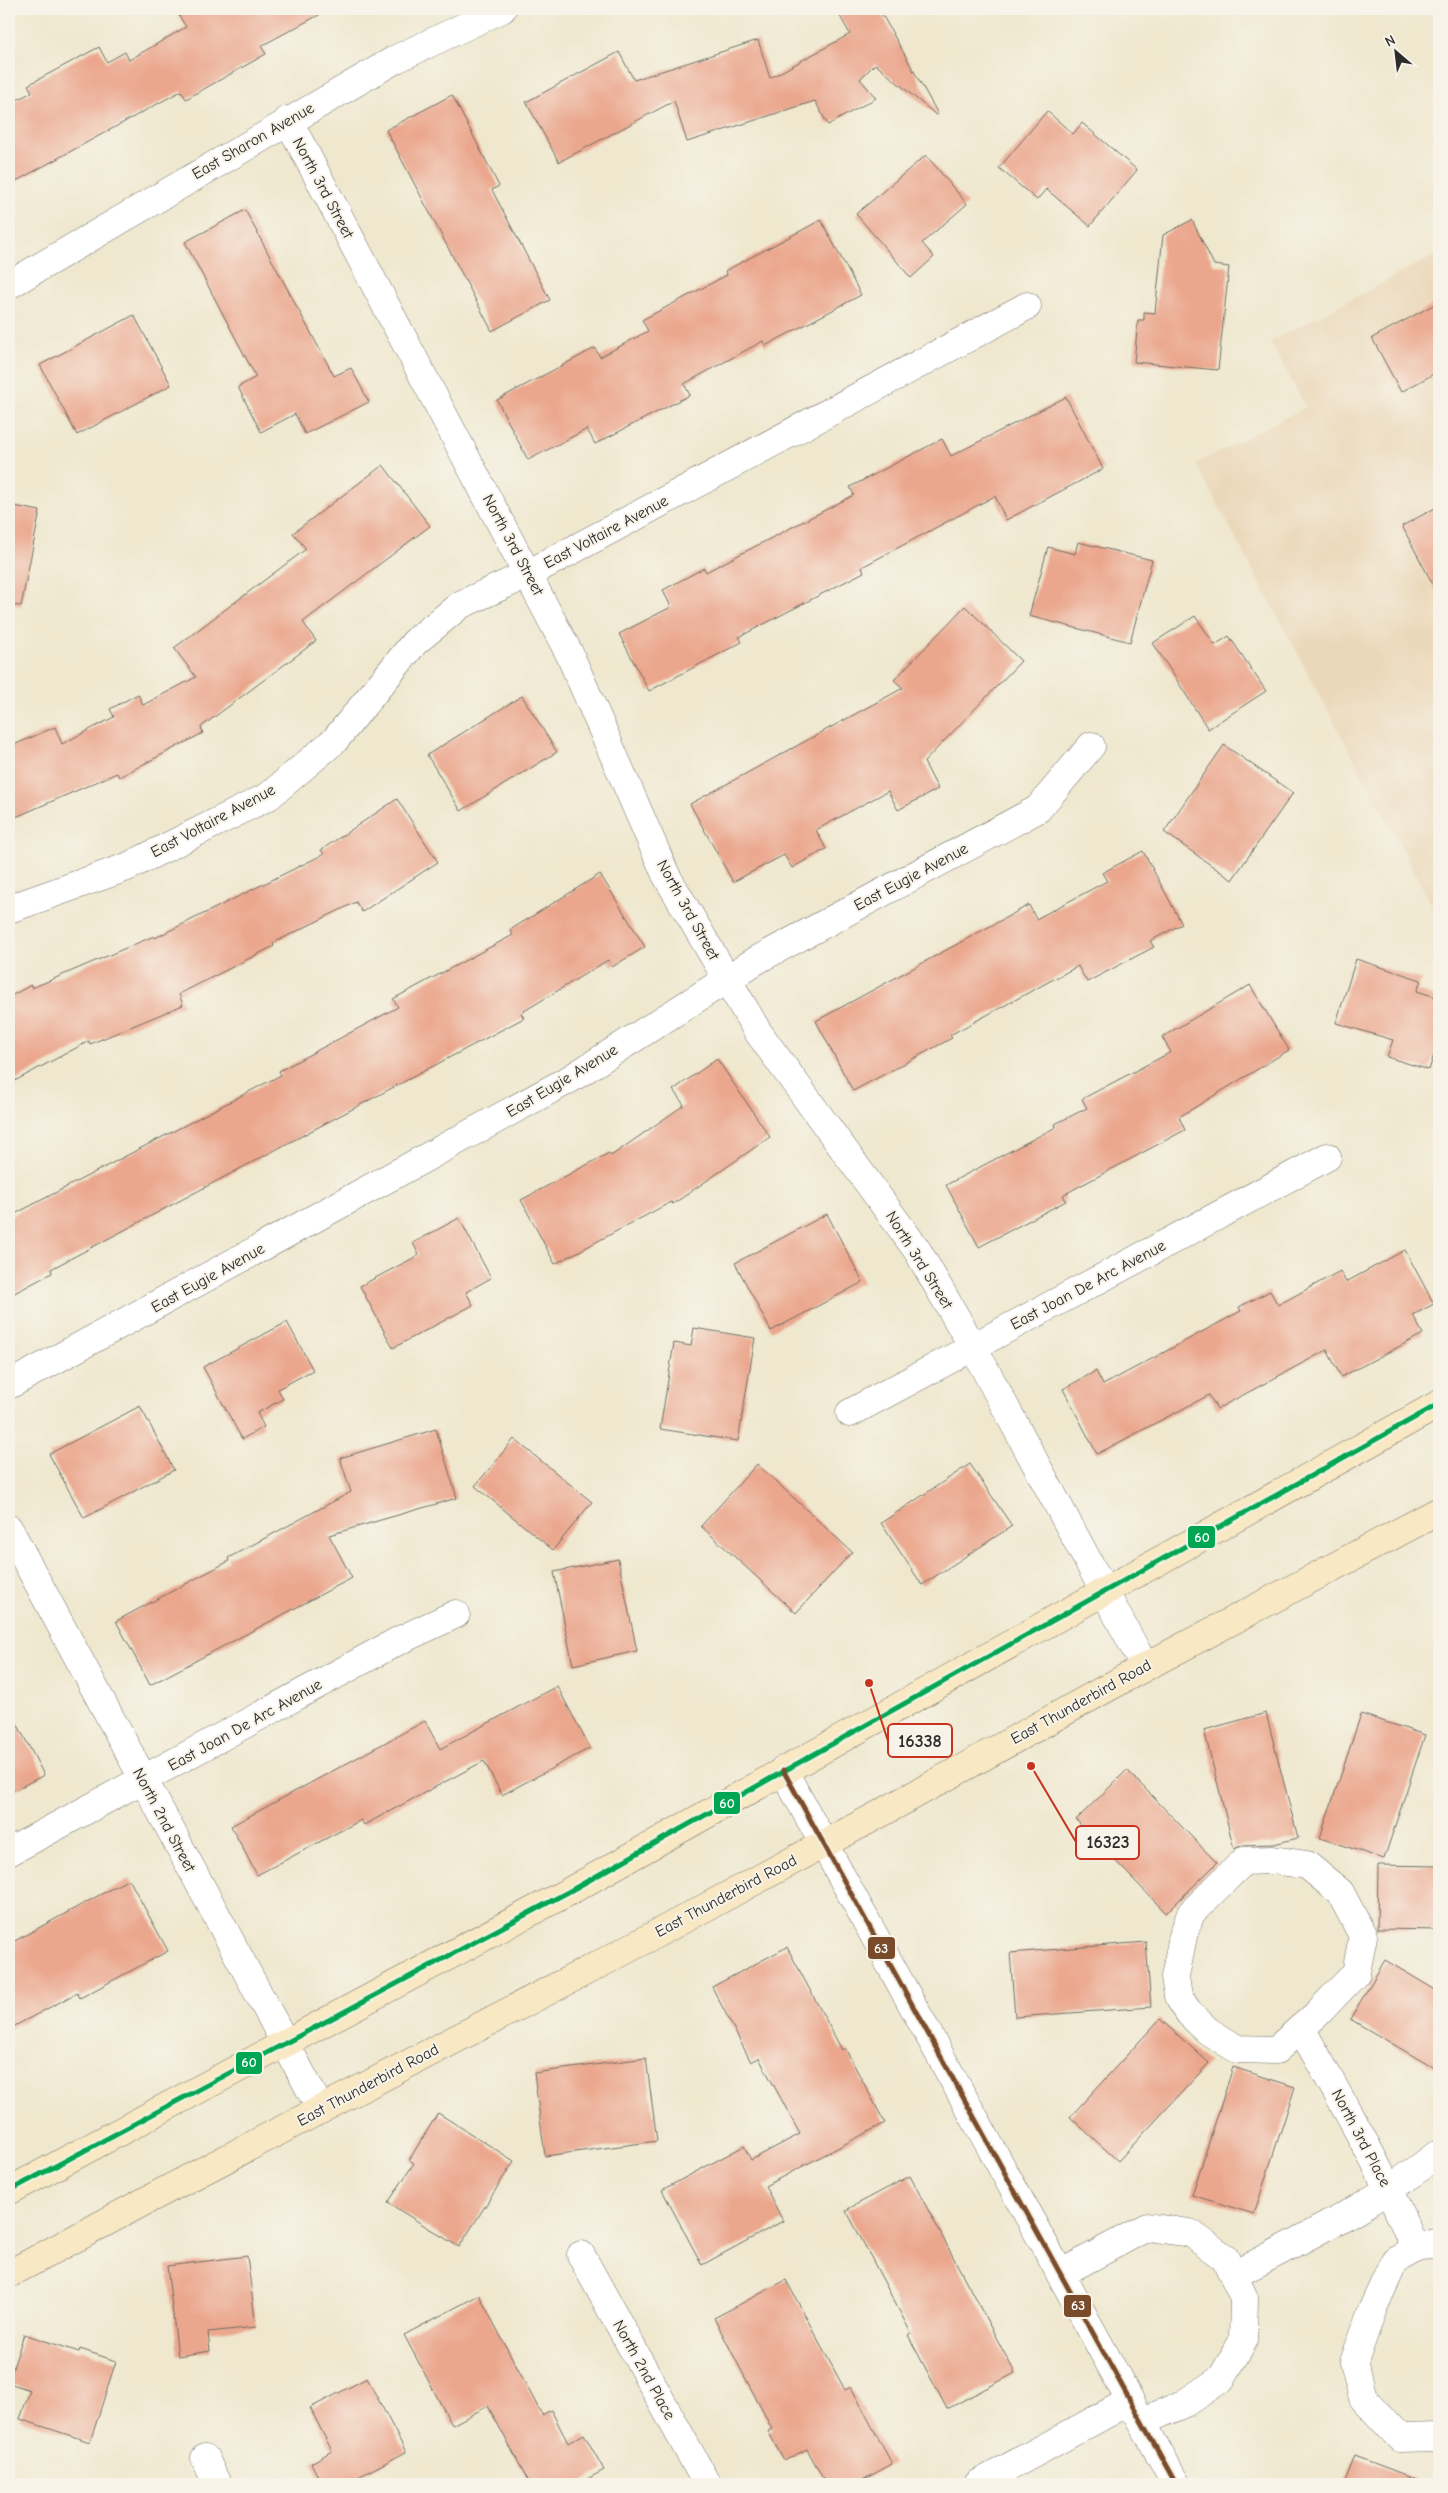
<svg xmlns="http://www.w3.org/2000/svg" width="1448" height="2493" viewBox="0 0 1448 2493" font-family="'Comic Neue',sans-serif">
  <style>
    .built { fill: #ebd8ba }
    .building { fill: #eba78e }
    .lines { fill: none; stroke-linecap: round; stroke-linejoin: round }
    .minor-casing { stroke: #706d64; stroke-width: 29 }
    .secondary-casing { stroke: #706d64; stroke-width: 29 }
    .minor { stroke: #fff; stroke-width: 28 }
    .secondary { stroke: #f8e8c3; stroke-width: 28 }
    .bus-1-casing { stroke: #f7f3e8; stroke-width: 9 }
    .bus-2-casing { stroke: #f7f3e8; stroke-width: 9 }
    .bus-1 { stroke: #00a651; stroke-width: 5 }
    .bus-2 { stroke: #7a4b2a; stroke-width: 5 }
    .labels { text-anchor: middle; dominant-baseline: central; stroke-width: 4; stroke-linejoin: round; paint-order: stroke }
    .street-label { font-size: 16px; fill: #2b2b2b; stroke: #f7f3e8 }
    .leader { fill: none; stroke: #c8321e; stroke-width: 2 }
    .callout-dot { fill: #c8321e; stroke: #f7f3e8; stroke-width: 2 }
    .callout { fill: #f7f3e8; stroke: #c8321e; stroke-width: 2 }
    .callout-label { font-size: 18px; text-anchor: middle; font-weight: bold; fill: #2b2b2b }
    .line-badge { stroke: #f7f3e8; stroke-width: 2 }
    .badge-label { font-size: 14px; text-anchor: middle; font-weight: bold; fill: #fff }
  </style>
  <rect width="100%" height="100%" fill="#f7f3e8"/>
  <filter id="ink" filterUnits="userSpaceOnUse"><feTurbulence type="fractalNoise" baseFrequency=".02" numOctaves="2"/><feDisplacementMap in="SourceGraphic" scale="10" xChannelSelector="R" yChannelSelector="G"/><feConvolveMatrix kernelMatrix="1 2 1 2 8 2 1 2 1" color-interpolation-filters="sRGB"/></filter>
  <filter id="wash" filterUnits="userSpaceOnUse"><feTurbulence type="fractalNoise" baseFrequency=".0096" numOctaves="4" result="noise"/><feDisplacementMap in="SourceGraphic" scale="20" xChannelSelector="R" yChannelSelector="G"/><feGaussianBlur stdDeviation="1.12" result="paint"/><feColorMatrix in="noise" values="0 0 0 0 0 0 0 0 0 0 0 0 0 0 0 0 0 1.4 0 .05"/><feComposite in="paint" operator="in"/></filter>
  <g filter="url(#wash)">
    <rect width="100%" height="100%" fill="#efe8cf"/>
    <!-- built -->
    <path class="built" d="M1439,253v665l-243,-454 110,-57 -36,-65z"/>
    <g id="blocks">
      <!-- building -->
      <g class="building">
        <path d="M175,9h155l-69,37 5,8 -80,45 -5,-8 -172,94v-81l23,-12 -4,-7 71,-38 8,15 18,-10 4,8 57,-33z"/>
        <path d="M836,9h43l59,105 -2,1 -61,-51 -15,15 16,19 -48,27 -13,-24 -128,41 -13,-41 -115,61 -33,-60 93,-50 15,28 124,-40 12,38 80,-44z"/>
        <path d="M452,95l47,91 -7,4 58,110 -58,31 -106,-201z"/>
        <path d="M1047,111l26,23 9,-11 55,47 -47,56 -44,-37 -9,11 -38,-32z"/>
        <path d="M926,155l41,49 -45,39 12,14 -23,21 -55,-64z"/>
        <path d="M245,210l89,166 17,-8 18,34 -64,32 -10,-20 -34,18 -23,-45 18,-10 -71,-135z"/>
        <path d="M821,220l40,75 -96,51 -2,-5 -79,43 6,11 -95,49 -8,-15 -59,31 -31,-60 98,-52 5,9 48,-26 -6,-11 85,-45 -2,-4z"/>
        <path d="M1192,220l22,45 15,2 -11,103 -84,-8 4,-42h6v-8l11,1 8,-78z"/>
        <path d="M1439,302v69l-38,21 -29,-54z"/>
        <path d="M134,315l37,70 -94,50 -37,-70z"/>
        <path d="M1066,397l37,72 -97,51 -11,-24 -133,71 2,5 -125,65 3,5 -93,49 -30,-57 52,-27 -8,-17 41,-22 2,4 148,-77 -4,-8 92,-48 9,17z"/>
        <path d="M383,465l47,61 -127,96 13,19 -115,86 2,6 -84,44 -2,-4 -108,47v-73l46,-20 7,17 52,-27 -4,-8 28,-15 5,11 53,-28 -22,-29 132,-99 -13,-16z"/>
        <path d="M9,505l31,6 -19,95 -12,-1z"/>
        <path d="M1439,506v90l-37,-70z"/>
        <path d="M1078,542l74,18 -22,82 -101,-26 19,-69 27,7z"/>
        <path d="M965,606l56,55 -97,101 14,27 -40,21 -10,-19 -72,39 10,19 -34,19 -8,-13 -51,27 -43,-78 213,-116 -9,-8z"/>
        <path d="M1195,616l20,29 14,-9 37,55 -58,38 -55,-86z"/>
        <path d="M522,696l35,56 -96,59 -34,-56z"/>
        <path d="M1224,745l69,48 -61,87 -68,-48z"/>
        <path d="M397,799l41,63 -76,50 -6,-10 -83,41 1,3 -95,48 4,11 -93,39 -1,-3 -80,43v-87l22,-12 1,3 122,-52 1,2 169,-84 -3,-4z"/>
        <path d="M1143,851l39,73 -32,17 4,6 -67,35 -9,-16 -128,69 2,3 -99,53 -37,-70 213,-116 7,14 71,-38 -5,-8z"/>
        <path d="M600,874l45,73 -33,20 -4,-7 -87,53 3,5 -473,251 1,4 -43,23v-79l272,-142 -2,-4 119,-64 -5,-8 120,-64 -3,-5z"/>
        <path d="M1356,959l65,21 -4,11 22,7v41l-10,31 -42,-13 6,-17 -57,-17z"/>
        <path d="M1250,985l39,65 -110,67 6,13 -122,65 3,6 -87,46 -33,-62 110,-58 -1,-3 32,-16 -5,-9 89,-47 -9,-15z"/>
        <path d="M717,1059l53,78 -97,67 -2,-2 -116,62 -34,-64 88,-47 2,3 73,-51 -11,-15z"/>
        <path d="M827,1214l36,68 -92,49 -36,-68z"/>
        <path d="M459,1218l32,60 -25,14 7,13 -80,43 -33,-62 59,-31 -6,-12z"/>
        <path d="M1405,1250l29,54 -21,11 10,19 -82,43 -14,-27 -110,59 -8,-14 -112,59 -34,-65 33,-18 7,14 138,-74 -2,-4 31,-16 8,14 62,-34 6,11z"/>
        <path d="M287,1322l26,48 -35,19 5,10 -26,14 7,14 -22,12 -39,-72z"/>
        <path d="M694,1328l61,10 -17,103 -78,-12 14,-86 17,3z"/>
        <path d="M140,1406l34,64 -90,48 -35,-64z"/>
        <path d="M436,1429l21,69 -128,37 23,43 -202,107 -34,-64 113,-60 -1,-3 123,-66 -11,-34z"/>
        <path d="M514,1439l78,63 -39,48 -78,-64z"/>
        <path d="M757,1464l95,88 -56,61 -95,-87z"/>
        <path d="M970,1464l42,62 -90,59 -41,-62z"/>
        <path d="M618,1559l19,92 -64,14 -19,-93z"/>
        <path d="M557,1686l33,62 -88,47 -18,-34 -120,64 -3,-5 -104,55 -26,-49 194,-105 15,28z"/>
        <path d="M9,1708l35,67 -35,18z"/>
        <path d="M1266,1713l32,125 -24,6 -31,1 -9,4 -30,-119z"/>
        <path d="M1361,1714l64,21 -41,124 -64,-21z"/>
        <path d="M1127,1770l90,93 -51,50 -90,-93z"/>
        <path d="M1378,1865l61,1v64l-62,-1z"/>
        <path d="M129,1879l39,72 -88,47 -3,-5 -68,36v-85z"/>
        <path d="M1146,1942l5,65 -136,10 -5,-64z"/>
        <path d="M787,1947l55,103 3,-2 40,75 -120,63 18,35 -81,44 -40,-75 82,-44 7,14 49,-26 -41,-76 -8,4 -39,-75z"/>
        <path d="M1385,1960l54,32v79l-89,-52z"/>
        <path d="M1160,2019l49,44 -91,98 -48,-44z"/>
        <path d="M646,2058l11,83 -112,15 -11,-83z"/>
        <path d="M1233,2067l62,20 -41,127 -62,-19z"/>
        <path d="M438,2113l76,48 -55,86 -71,-44 26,-40 -5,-3z"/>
        <path d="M910,2176l105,197 -68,36 -39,-74 3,-2 -65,-123z"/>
        <path d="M247,2256l9,71 -48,5 2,19 -32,5 -11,-90z"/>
        <path d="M786,2280l59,110 6,-3 41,77 -37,20h-29l-19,-35 -23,12 -16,-30 4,-2 -58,-111z"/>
        <path d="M479,2295l63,120 9,-5 17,33 16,-9 20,36 -26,14h-48l-42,-78 -36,19 -48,-90z"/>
        <path d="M24,2334l55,18 1,-3 36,12 -26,81 -70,-23 10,-29 -21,-7v-3z"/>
        <path d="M367,2378l39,74 -61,32h-23l-11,-21 21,-12 -22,-43z"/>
        <path d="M1355,2456l69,26 -1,2h-79z"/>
      </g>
    </g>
  </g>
  <g filter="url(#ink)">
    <use href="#blocks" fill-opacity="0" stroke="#706d64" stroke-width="1"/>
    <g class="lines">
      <defs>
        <g id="minor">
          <path d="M288,120l281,533 97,222 92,157 159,218 56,97 172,320"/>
          <path d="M9,285l387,-226 106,-50"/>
          <path d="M9,909l118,-42 142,-71 66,-56 80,-98 45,-37 68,-31 499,-268"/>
          <path d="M9,1385l561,-306 187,-119 281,-151 53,-63"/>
          <path d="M850,1413l477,-256"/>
          <path d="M9,1529l312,581"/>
          <path d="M783,1770l393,714"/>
          <path d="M9,1852l389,-211 58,-27"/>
          <path d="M1273,1860l34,5 33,27 23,44 -7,37 -40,42 -40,35 -39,-1 -29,-18 -19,-18 -11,-17 -3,-19 8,-41 8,-23 53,-52z"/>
          <path d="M1301,2028c40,73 83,144 114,221"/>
          <path d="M1439,2242l-24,7 -20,11 -22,48 -19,54 9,36 37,40 39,-1"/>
          <path d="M581,2255l126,229"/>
          <path d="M1060,2274l87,-47 43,6 35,25 19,40 -1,43 -22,38 -36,24 -43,19"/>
          <path d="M1234,2275c70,-37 143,-72 205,-122"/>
          <path d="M205,2458l12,26"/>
          <path d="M978,2484l152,-83"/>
        </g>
        <g id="secondary">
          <path d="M9,2191l559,-299 871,-488"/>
          <path d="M9,2274l140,-75 466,-243 263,-141 267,-148 294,-156"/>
        </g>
      </defs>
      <!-- minor casing -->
      <use href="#minor" class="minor-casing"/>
      <!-- secondary casing -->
      <use href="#secondary" class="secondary-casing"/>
      <!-- minor -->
      <use href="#minor" class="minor"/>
      <!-- secondary -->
      <use href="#secondary" class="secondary"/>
      <defs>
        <path id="bus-1" d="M9,2191l559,-299 871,-488"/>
        <path id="bus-2" d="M783,1770l393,714"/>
      </defs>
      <!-- bus-1 casing -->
      <use href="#bus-1" class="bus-1-casing"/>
      <!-- bus-2 casing -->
      <use href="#bus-2" class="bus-2-casing"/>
      <!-- bus-1 -->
      <use href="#bus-1" class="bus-1"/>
      <!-- bus-2 -->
      <use href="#bus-2" class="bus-2"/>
    </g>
  </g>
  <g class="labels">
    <!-- street labels -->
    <g class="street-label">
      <text transform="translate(253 141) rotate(-30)">East Sharon Avenue</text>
      <text transform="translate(323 188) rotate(62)">North 3rd Street</text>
      <text transform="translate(606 532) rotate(-28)">East Voltaire Avenue</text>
      <text transform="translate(513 545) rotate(62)">North 3rd Street</text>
      <text transform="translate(213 821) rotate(-28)">East Voltaire Avenue</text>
      <text transform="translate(911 877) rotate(-28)">East Eugie Avenue</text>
      <text transform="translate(688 910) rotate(61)">North 3rd Street</text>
      <text transform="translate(562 1081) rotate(-31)">East Eugie Avenue</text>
      <text transform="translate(919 1260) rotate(58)">North 3rd Street</text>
      <text transform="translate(208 1278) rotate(-29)">East Eugie Avenue</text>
      <text transform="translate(1088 1285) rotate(-28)">East Joan De Arc Avenue</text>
      <text transform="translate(1081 1702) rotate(-29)">East Thunderbird Road</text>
      <text transform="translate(245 1725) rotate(-29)">East Joan De Arc Avenue</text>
      <text transform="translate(164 1820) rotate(62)">North 2nd Street</text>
      <text transform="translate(726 1896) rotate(-28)">East Thunderbird Road</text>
      <text transform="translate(368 2085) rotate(-28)">East Thunderbird Road</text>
      <text transform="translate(1361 2138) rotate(62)">North 3rd Place</text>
      <text transform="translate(644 2370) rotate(61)">North 2nd Place</text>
    </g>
  </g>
  <!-- callouts -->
  <path class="leader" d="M869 1683L888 1741M1031 1766L1076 1842"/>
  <g class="callout-dot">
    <circle cx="869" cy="1683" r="5"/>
    <circle cx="1031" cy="1766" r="5"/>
  </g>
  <g class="callout">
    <rect x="888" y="1724" width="64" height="33" rx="5"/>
    <rect x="1076" y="1826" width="63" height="33" rx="5"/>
  </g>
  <g class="callout-label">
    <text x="920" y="1747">16338</text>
    <text x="1108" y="1848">16323</text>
  </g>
  <g class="line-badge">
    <rect x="1187" y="1525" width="29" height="24" rx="5" fill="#00a651"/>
    <rect x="713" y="1791" width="28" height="24" rx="5" fill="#00a651"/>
    <rect x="867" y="1936" width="29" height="24" rx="5" fill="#7a4b2a"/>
    <rect x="235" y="2051" width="28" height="24" rx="5" fill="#00a651"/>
    <rect x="1063" y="2294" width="29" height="24" rx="5" fill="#7a4b2a"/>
  </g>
  <g class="badge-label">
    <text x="1202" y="1542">60</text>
    <text x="727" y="1808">60</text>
    <text x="881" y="1953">63</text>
    <text x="249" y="2067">60</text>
    <text x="1078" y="2310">63</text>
  </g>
  <!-- margin -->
  <rect width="1448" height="2493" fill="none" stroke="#f7f3e8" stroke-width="30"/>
  <!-- north arrow -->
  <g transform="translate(1396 52) rotate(332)" stroke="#f7f3e8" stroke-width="4" paint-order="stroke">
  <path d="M0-4L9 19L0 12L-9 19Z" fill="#2b2b2b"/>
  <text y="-8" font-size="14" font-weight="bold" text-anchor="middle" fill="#2b2b2b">N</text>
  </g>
</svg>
